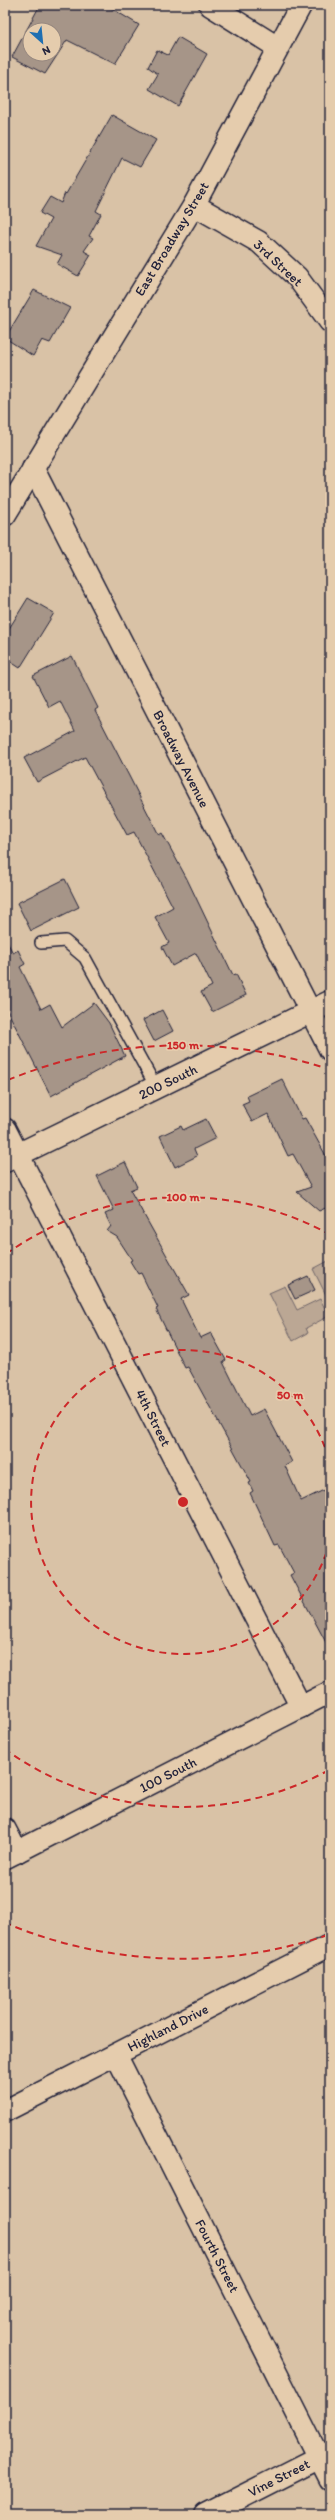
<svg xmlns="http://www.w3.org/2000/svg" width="335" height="2520" viewBox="0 0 335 2520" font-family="Itim,sans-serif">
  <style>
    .green { fill: #bba794; stroke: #6e6468 }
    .building { fill: #a69588; stroke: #22223b; fill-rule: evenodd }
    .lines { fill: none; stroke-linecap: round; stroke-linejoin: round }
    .service-casing { stroke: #22223b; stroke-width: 14 }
    .minor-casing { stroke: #22223b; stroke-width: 24 }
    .tertiary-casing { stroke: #22223b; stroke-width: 25 }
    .service { stroke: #e5ccad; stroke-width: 11 }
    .minor { stroke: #e5ccad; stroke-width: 21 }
    .tertiary { stroke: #e5ccad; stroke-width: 22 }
    .ring { fill: none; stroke: #cd2829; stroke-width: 2; stroke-dasharray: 7 5 }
    .labels { text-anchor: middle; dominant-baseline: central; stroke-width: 3.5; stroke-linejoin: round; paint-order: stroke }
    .street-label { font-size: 14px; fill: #22223b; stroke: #e5ccad }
    .centre { fill: #cd2829; stroke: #e5ccad; stroke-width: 2 }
    .ring-label { font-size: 12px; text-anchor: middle; font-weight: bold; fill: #cd2829; stroke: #e5ccad; stroke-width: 3.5; stroke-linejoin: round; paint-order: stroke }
  </style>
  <rect width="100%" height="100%" fill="#d9c2a6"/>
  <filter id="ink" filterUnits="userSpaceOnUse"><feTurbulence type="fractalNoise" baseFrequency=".025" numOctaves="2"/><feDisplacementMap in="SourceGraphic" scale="8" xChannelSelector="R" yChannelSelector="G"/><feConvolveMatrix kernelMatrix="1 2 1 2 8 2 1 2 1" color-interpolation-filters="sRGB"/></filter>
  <g filter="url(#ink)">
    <!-- green -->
    <g class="green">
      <path d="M330,1260v40l-1,1 -16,-32z"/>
      <path d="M285,1286l12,24 23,-11 9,17 -23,12 2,5 -15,8 -24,-48z"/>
    </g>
    <!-- building -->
    <g class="building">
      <path d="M40,5h66l33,20 -24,39 -48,-24 -22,34 -33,-17zM30,30h24v24h-24z"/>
      <path d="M178,37l29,17 -29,52 -29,-17 9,-15 -10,-7 9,-17 11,5z"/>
      <path d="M112,115l44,25 -16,27 -18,-9 -26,53 5,3 -12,22 4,2 -9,13 7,4 -13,21 -21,-12 5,-9 -26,-9 15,-27 -11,-6 10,-16 11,6 4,-10 1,1z"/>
      <path d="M34,290l36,18 -20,35 -8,-3 -9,16 -28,-18z"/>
      <path d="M28,598l26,15 -34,55 -15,-10v-23z"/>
      <path d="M72,656l26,52 -3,2 35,68 29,57 3,-2 25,46 46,96 3,-1 10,21 -34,17 -11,-20 11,-6 -16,-33 -24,13 -10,-19 7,-4 -14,-26 18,-10 -39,-75 -7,3 -42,-78 -48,25 -13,-24 51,-27 -15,-30 -11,6 -16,-31z"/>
      <path d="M65,879l14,28 -48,24 -14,-28z"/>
      <path d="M5,938l8,15 5,-3 7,14 -5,3 21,42 9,-5 12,23 32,-24 15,20 16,33 -74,40 -46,-90z"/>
      <path d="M162,1010l11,21 -19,10 -11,-21z"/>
      <path d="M282,1079l20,40 3,-1 25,45v43l-11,5 -22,-19 14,-5 -18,-33 -5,2 -20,-42 -16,8 -10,-18 7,-3 -2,-5z"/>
      <path d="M206,1119l10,19 -22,11 3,7 -22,11 -15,-31 21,-10 2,4z"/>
      <path d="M125,1162l12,25 -7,3 59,105 -8,4 19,39 11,-5 15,27 -3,2 27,54 14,-7 28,53 -7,4 16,35 25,-12 4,9v152l-40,-75 4,-2 -15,-28 -4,1 -25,-53 3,-2 -4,-8 2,-1 -63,-115 -3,1 -29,-59 2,-1 -17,-35 -3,1 -8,-13 2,-1 -15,-23 -10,-6 4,-5 -6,-12 9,-4 -17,-34z"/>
      <path d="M308,1276l7,14 -20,9 -7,-14z"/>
    </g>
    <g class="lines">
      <defs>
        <path id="service" d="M41,943l24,-2 20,17 71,129"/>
        <g id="minor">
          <path d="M210,5l67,42"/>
          <path d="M194,205l65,37 38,35 33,45"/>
          <path d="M33,468l297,582"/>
          <path d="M5,515l189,-310 107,-200"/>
          <path d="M5,1129l296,578"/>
          <path d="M5,1829l12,23"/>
          <path d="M5,1858l325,-166"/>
          <path d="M116,2055l214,424"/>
          <path d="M5,2111l325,-166"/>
        </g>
        <g id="tertiary">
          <path d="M5,1161l325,-159"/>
          <path d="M206,2515l124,-63"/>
        </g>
      </defs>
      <!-- service casing -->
      <use href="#service" class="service-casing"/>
      <!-- minor casing -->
      <use href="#minor" class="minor-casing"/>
      <!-- tertiary casing -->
      <use href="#tertiary" class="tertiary-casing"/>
      <!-- service -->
      <use href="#service" class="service"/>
      <!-- minor -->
      <use href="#minor" class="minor"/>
      <!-- tertiary -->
      <use href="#tertiary" class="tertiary"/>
    </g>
  </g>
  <!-- distance rings -->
  <g class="ring">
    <path d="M330 1541A152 152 0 1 1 330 1463"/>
    <path d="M329 1770A305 305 0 0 1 6 1750M6 1254A305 305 0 0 1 329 1234"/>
    <path d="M328 1935A457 457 0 0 1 8 1924M8 1080A457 457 0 0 1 328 1069"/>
  </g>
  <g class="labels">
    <!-- street labels -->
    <g class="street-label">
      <text transform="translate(172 239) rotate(-59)">East Broadway Street</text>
      <text transform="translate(278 263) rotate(43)">3rd Street</text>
      <text transform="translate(181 759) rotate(63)">Broadway Avenue</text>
      <text transform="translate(168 1082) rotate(-26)">200 South</text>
      <text transform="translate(153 1418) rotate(63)">4th Street</text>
      <text transform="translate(168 1775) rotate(-27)">100 South</text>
      <text transform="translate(168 2028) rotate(-27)">Highland Drive</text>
      <text transform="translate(217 2256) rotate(63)">Fourth Street</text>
      <text transform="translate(279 2478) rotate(-27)">Vine Street</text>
    </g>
  </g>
  <circle cx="183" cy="1502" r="6" class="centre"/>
  <g class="ring-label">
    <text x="183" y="1049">150 m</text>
    <text x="183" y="1201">100 m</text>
    <text x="290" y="1399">50 m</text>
  </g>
  <!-- margin -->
  <rect width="335" height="2520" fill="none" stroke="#e5ccad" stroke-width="20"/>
  <rect x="10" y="10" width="315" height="2500" fill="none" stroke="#22223b" stroke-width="1.5" filter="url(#ink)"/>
  <!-- north arrow -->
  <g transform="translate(42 42) rotate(153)"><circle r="19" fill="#e5ccad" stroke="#97887f"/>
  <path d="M0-3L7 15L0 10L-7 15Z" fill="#1f6fb2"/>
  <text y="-6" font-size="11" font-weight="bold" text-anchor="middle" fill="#22223b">N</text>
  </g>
</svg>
